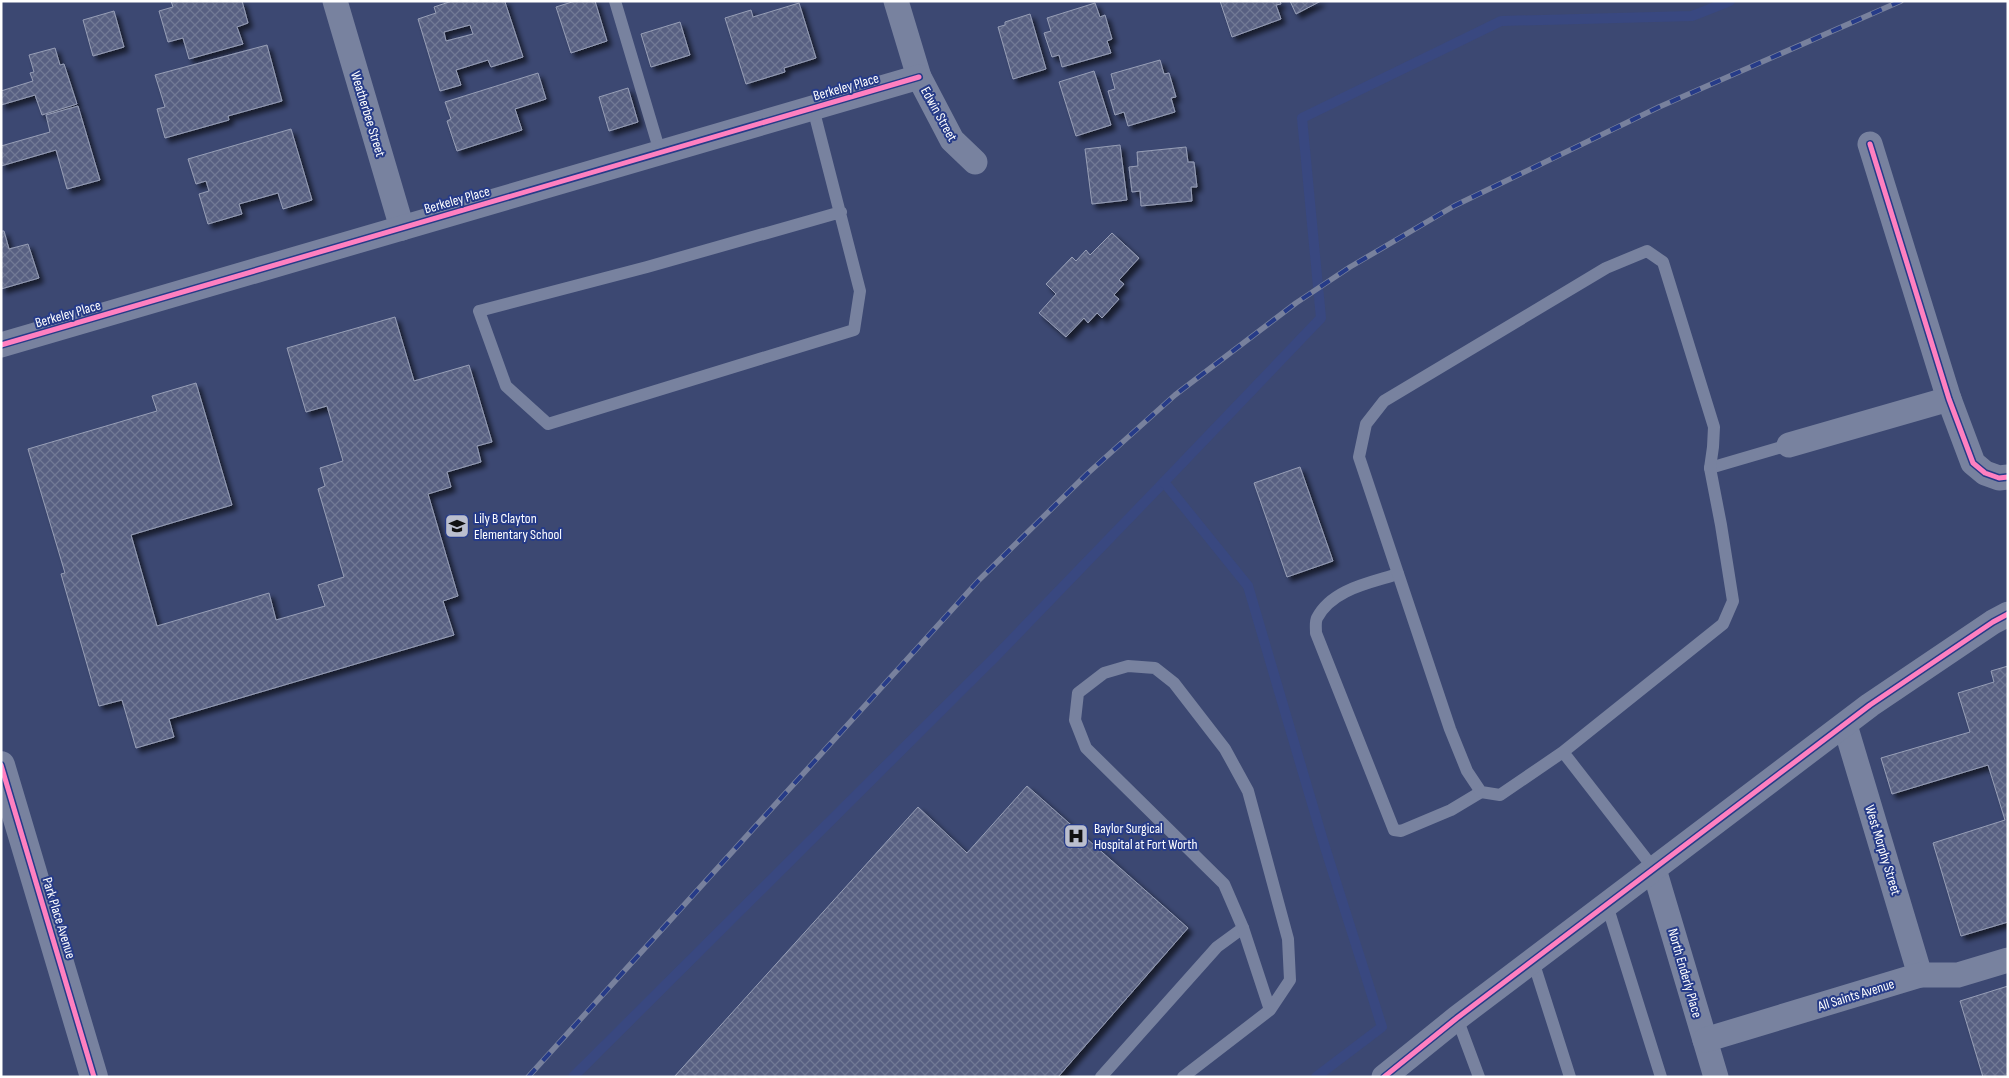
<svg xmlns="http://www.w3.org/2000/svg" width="2009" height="1078" viewBox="0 0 2009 1078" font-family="'Sofia Sans Condensed',sans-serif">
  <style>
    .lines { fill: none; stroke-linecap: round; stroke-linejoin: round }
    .stream { stroke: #394880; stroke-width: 10 }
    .building { fill: url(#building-cross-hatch); stroke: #979eb6; fill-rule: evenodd; filter: url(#shadow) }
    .service { stroke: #78829f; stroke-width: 12 }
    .minor { stroke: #78829f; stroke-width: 25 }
    .tertiary { stroke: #78829f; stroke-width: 28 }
    .rail-casing { stroke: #78819d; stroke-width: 5.5 }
    .rail { stroke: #263b88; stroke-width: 4; stroke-dasharray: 11; stroke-linecap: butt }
    .cycleway-casing { stroke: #263b88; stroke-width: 8 }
    .cycleway { stroke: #ff80c0; stroke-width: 5 }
    .labels { text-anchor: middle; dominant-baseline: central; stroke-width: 4; stroke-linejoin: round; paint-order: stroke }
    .street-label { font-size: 14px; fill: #fff; stroke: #263b88 }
    .poi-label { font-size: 14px; fill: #fff; stroke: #263b88; text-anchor: start }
  </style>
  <defs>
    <pattern id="building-cross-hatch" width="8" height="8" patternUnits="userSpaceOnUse" patternTransform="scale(1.25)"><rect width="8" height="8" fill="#586182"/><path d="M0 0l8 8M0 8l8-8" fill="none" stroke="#717995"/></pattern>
    <filter id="shadow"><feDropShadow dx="4.5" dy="4.5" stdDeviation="2.5" flood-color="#0009"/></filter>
  </defs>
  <rect width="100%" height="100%" fill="#3c4872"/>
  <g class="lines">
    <!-- stream -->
    <g class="stream">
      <path d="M573,1077l423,-421 168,-174"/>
      <path d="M1316,1077l66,-50 -58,-183 -76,-258 -84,-104 157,-164 -19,-200 199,-97 191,-5 38,-15"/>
    </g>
  </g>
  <!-- building -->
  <g class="building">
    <path d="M171,1h71l6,22 -11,4 6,17 -54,15 -6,-21 -15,4 -9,-31 14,-4z"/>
    <path d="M452,1h55l-2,1 18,55 -32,10 -3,-7 -32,10 5,15 -21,6 -22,-72 18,-6 -2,-6zM470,25l3,9 -27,7 -2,-9z"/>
    <path d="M575,1h20l12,40 -36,12 -15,-46z"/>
    <path d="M1220,1h60l1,3 -5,1 5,14 -49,18z"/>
    <path d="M1290,1h31l-25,13z"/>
    <path d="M799,3l17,55 -32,10 1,4 -39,12 -21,-66 26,-8 2,7z"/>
    <path d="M1095,3l5,14 5,-2 7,24 -5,2 4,12 -49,14 -3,-12 -7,2 -8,-24 7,-2 -4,-13z"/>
    <path d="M114,11l10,36 -31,9 -10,-36z"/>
    <path d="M1030,14l16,55 -33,10 -15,-52 7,-2v-3z"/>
    <path d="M680,22l10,33 -39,12 -10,-33z"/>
    <path d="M267,45l15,56 -54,15 1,4 -64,18 -8,-29 8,-2 -10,-32z"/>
    <path d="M55,48l5,17 4,-1 13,40 -35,11 -7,-20 -34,10v-14l32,-10 -3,-8 4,-1 -5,-17z"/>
    <path d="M1160,60l4,14 5,-1 7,24 -5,1 4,14 -47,14 -4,-14 -9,3 -7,-24 7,-2 -4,-15z"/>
    <path d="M1094,71l17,54 -35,11 -17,-54z"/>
    <path d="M538,73l8,26 -31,10 7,21 -65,21 -10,-30 4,-2 -6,-17z"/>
    <path d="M628,88l10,34 -29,9 -10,-34z"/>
    <path d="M78,106l22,74 -33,9 -11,-39 -55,16v-20l49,-14 -4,-17z"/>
    <path d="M291,129l21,71 -29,9 -5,-16 -39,11 3,10 -34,10 -9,-30 10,-3 -3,-10 -10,3 -8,-25z"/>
    <path d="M1120,145l7,55 -35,4 -7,-55z"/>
    <path d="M1186,147l2,15h6l3,25h-6l1,14 -51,5 -1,-15 -8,1 -3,-25 9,-1 -1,-14z"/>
    <path d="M1,231h3l5,18 19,-5 11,34 -38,11z"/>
    <path d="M1112,233l27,25 -20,22 5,4 -10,11 5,4 -17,19 -5,-5 -9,10 -4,-5 -18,19 -27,-24 17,-19 -10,-10 26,-27 4,4 10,-11 4,5z"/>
    <path d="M395,317l19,64 55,-16 23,77 -15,4 4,16 -34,10 4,15 -23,7 30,102 -15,5 11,34 -285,84 5,18 -38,11 -14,-48 -23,6 -38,-132 4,-1 -37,-124 129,-38 -5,-15 44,-13 36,122 -101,30 26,91 112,-33 7,27 49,-14 -7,-21 26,-8 -26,-88 7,-3 -5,-18 23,-7 -16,-55 -21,6 -19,-64z"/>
    <path d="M1300,467l33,94 -46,16 -33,-94z"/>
    <path d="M2008,666v256l-47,14 -28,-93 72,-23 -17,-55 -96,29 -11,-36 89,-26 -12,-39 36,-11 -3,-11z"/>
    <path d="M1027,786l161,142 -130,149h-384l244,-270 49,46z"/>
    <path d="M2008,986v91h-25l-23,-76z"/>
  </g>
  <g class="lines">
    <!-- service -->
    <g class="service">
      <path d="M615,1l45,151"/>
      <path d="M813,108l47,183 -6,39 -306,94 -42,-38 -27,-75 168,-44 194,-55"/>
      <path d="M1710,468l79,-23"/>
      <path d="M1398,574c-28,9 -66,15 -81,44 -2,4 -1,10 -1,15l78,197 7,1 50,-21 30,-18"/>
      <path d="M1563,752l-63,43 -19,-3 -14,-21 -17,-42 -91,-272 7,-33 18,-23 222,-133 41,-17 16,11 51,165 -1,20 -3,21 11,57 12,76 -10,23 -160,128 91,117"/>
      <path d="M1607,905l54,172"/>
      <path d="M1533,961l37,116"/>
      <path d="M1457,1018l22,59"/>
      <path d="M1101,1077l116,-130 26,-19"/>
      <path d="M1183,1077l87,-67 20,-30 -2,-41 -40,-148 -23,-42 -51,-66 -19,-15 -27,-2 -24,7 -26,20 -3,27 11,28 138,136 19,44 27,82"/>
    </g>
    <!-- minor -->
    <g class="minor">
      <path d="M335,1l67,227"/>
      <path d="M896,1l23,76 33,63 23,22"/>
      <path d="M1870,144l79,255 24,64 12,10 14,5 9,-1"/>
      <path d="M1,345l918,-268"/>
      <path d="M1789,445l160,-46"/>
      <path d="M1845,725l75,250"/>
      <path d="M1654,869l62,208"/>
      <path d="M1705,1040l215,-65h38l50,-15"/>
      <path d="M1384,1077l73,-59 413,-313 123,-83 15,-8"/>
    </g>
    <!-- tertiary -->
    <path class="tertiary" d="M1,765l93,312"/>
    <defs>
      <path id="rail" d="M528,1077l451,-497 108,-106 88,-79 121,-92 54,-36 104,-61 205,-99 242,-106"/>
    </defs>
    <!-- rail casing -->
    <use href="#rail" class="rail-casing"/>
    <!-- rail -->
    <use href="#rail" class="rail"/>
    <defs>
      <g id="cycleway">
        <path d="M1870,144l79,255 24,64 12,10 14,5 9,-1"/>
        <path d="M1,345l918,-268"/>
        <path d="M1,765l93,312"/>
        <path d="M1384,1077l73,-59 413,-313 123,-83 15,-8"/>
      </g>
    </defs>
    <!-- cycleway casing -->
    <use href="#cycleway" class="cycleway-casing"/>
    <!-- cycleway -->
    <use href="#cycleway" class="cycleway"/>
  </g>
  <!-- icons -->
  <defs>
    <symbol id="school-square" viewBox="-11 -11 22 22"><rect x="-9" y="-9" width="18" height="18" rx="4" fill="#bbbfce" stroke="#263b88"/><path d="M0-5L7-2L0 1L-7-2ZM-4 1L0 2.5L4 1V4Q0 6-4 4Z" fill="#111"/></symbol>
    <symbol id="hospital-square" viewBox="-11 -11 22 22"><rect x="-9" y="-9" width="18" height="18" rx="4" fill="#bbbfce" stroke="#263b88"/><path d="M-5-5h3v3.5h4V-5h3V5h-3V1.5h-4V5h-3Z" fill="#111"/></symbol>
  </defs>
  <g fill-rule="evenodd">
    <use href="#school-square" x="443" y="512" width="28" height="28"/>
    <use href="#hospital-square" x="1062" y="822" width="28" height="28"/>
  </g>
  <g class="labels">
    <!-- street labels -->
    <g class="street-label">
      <text transform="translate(846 87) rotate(-16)">Berkeley Place</text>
      <text transform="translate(368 114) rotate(73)">Weatherbee Street</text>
      <text transform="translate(939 114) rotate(61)">Edwin Street</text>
      <text transform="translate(457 200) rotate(-16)">Berkeley Place</text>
      <text transform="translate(68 314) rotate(-16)">Berkeley Place</text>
      <text transform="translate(1883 850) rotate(73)">West Morphy Street</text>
      <text transform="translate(59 918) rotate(73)">Park Place Avenue</text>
      <text transform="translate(1685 973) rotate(74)">North Enderly Place</text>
      <text transform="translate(1856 995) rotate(-17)">All Saints Avenue</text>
    </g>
    <!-- poi labels -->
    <g class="poi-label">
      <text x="474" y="518">Lily B Clayton<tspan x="474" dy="16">Elementary School</tspan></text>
      <text x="1094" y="828">Baylor Surgical<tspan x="1094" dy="16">Hospital at Fort Worth</tspan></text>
    </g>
  </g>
  <!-- border -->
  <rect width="2009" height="1078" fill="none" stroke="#ffffff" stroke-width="5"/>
</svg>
